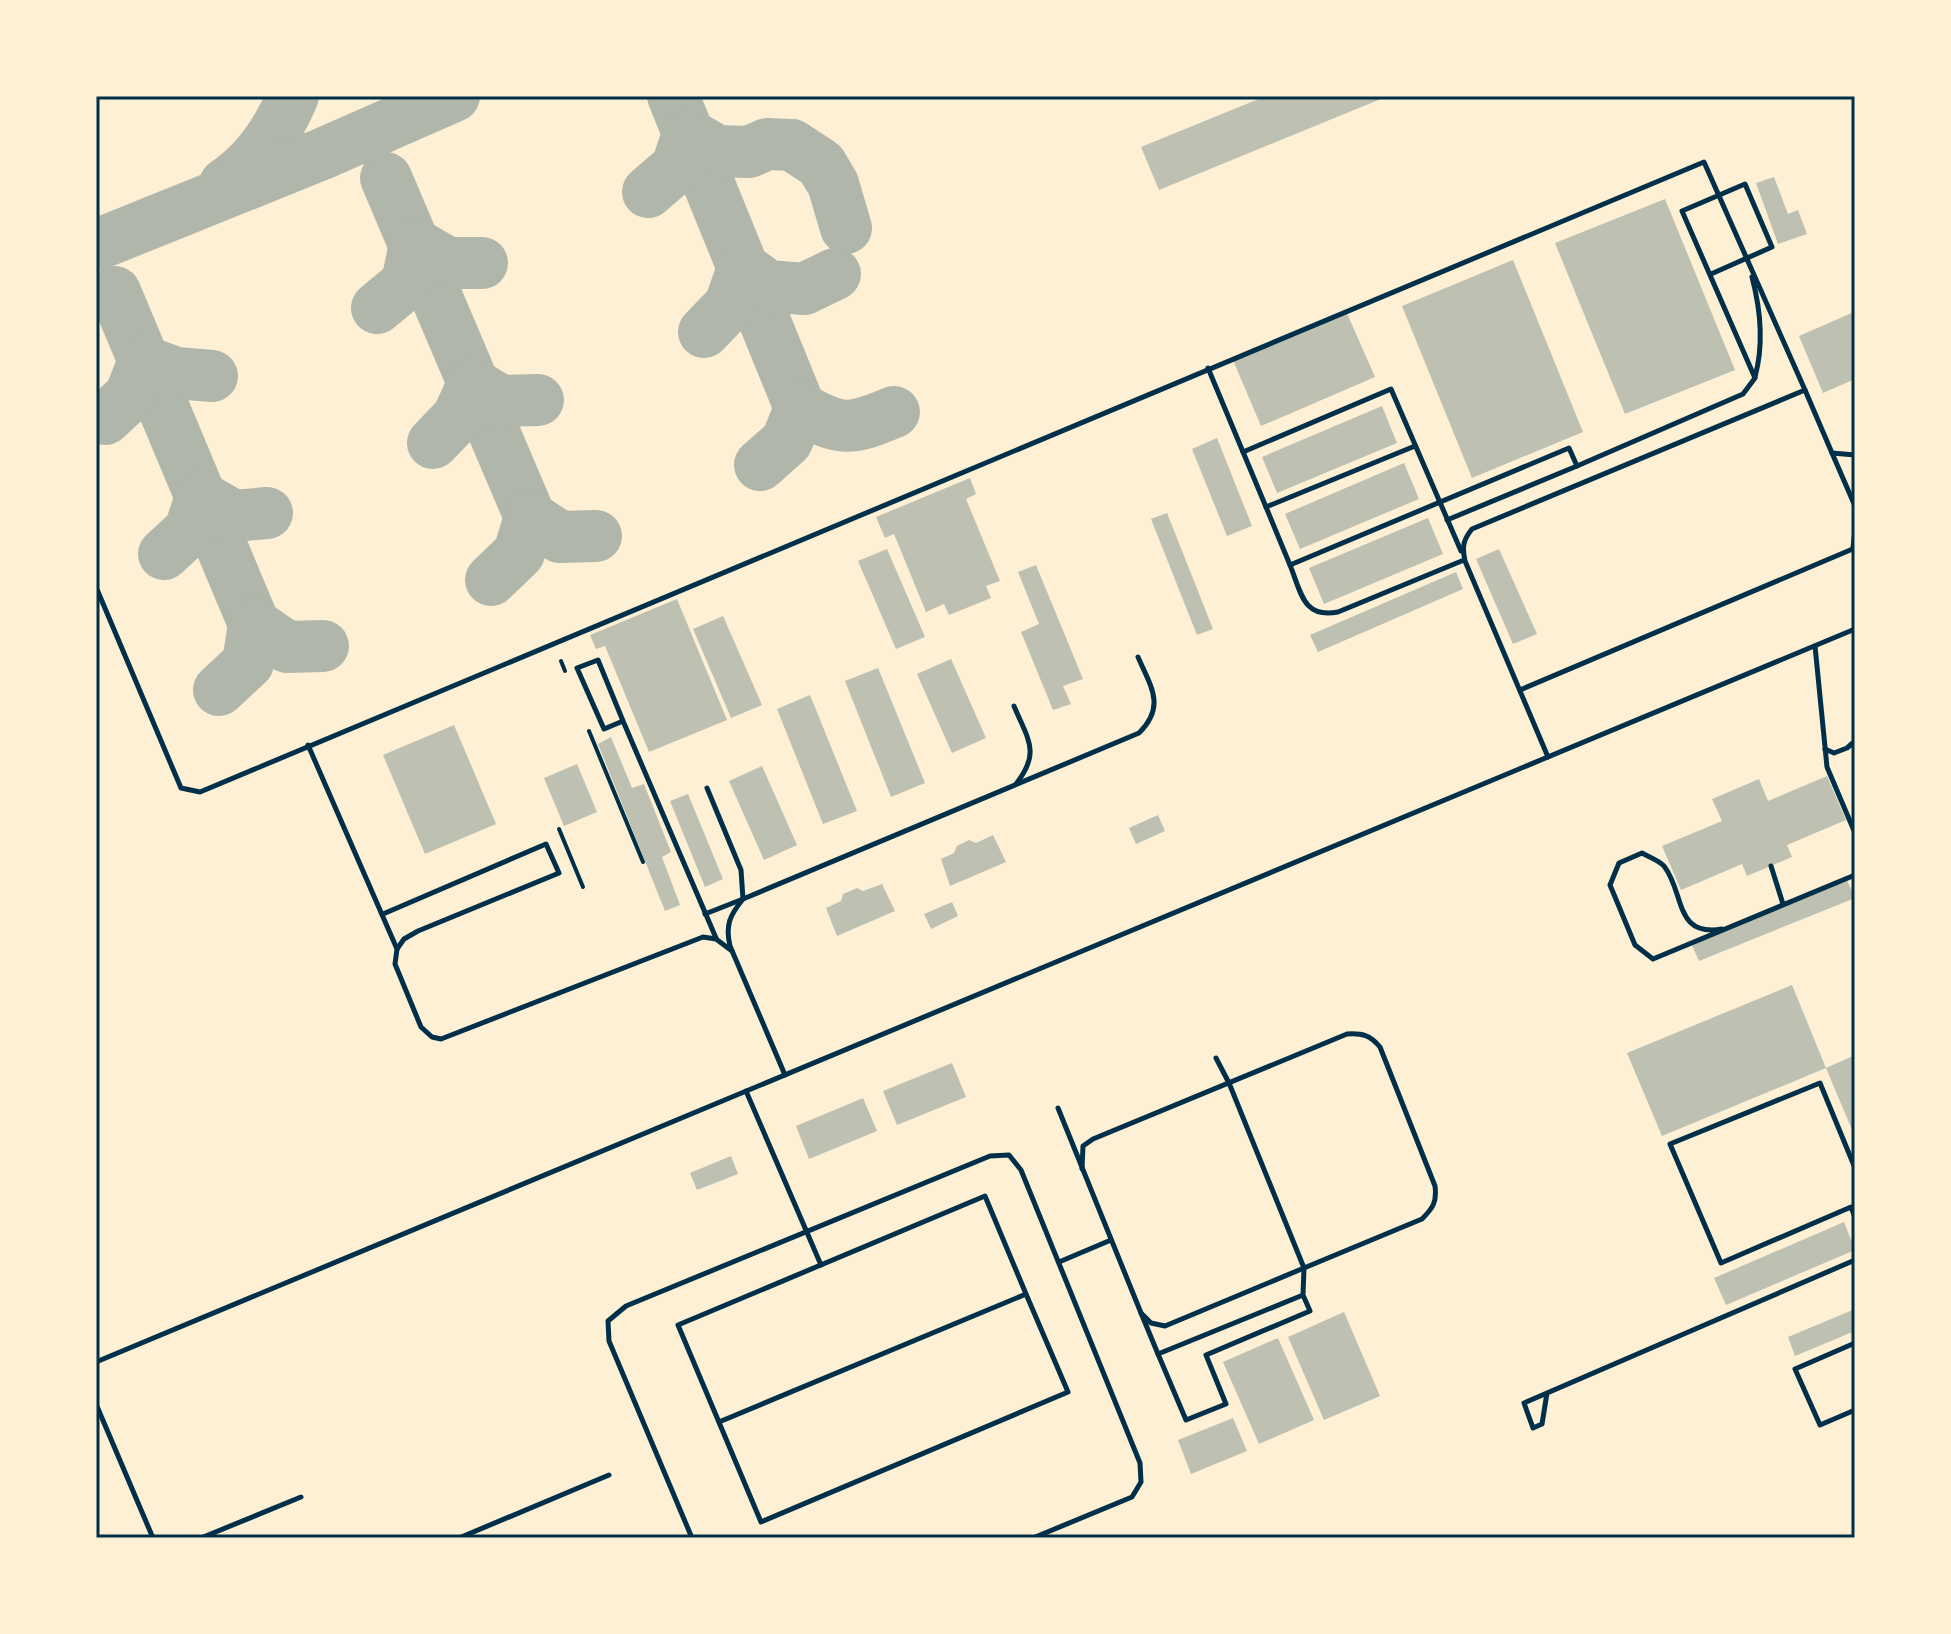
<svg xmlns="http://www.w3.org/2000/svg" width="1951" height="1634" viewBox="0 0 1951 1634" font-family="'DejaVu Sans',sans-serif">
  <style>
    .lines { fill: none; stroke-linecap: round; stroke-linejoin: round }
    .taxiway { stroke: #b1b6ab; stroke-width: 52 }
    .building { fill: #bec0b2 }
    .path { stroke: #003049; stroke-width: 4 }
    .service { stroke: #003049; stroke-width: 5 }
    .neatline { fill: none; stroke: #003049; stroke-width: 3 }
  </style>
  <rect width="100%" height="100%" fill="#fdf0d5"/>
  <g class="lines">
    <!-- taxiway -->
    <g class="taxiway">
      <path d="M673,96l127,312"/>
      <path d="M386,178l144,339"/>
      <path d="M225,184c32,-21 53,-53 68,-88"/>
      <path d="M648,192l29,-25 11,-33 29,17 32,1 18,-8 25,1 29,19 12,20 13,44"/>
      <path d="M96,245l226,-91 132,-58"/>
      <path d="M115,292l139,332"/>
      <path d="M377,308l30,-25 8,-39 33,19h34"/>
      <path d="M704,332l26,-27 13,-37 25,18 36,3 31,-15"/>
      <path d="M105,419l25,-23 14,-35 32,12 36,3"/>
      <path d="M433,443l25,-26 15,-33 28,17 37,-1"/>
      <path d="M760,465l27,-24 13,-33c41,24 51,22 94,4"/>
      <path d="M164,554l26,-24 11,-33 33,19 33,-3"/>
      <path d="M491,580l28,-27 11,-36 30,20 36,-1"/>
      <path d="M219,690l29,-27 6,-39 33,23 36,-1"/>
    </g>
  </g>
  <!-- building -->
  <g class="building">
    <path d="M1266,96h122l-229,94 -18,-43z"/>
    <path d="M1774,177l14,37 10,-4 9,24 -29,10 -22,-61z"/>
    <path d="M1665,199l70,171 -110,44 -70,-171z"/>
    <path d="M1513,260l70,172 -111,46 -70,-172z"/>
    <path d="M1346,311l29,66 -114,49 -28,-66z"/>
    <path d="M1854,312l1,67 -32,14 -24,-57z"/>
    <path d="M1382,406l15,37 -120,50 -15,-36z"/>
    <path d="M1217,438l35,88 -25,10 -35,-87z"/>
    <path d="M1404,463l15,36 -119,50 -15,-35z"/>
    <path d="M970,478l6,16 -10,5 34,82 -14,5 5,12 -42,17 -5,-11 -18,8 -32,-78 -9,4 -9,-21z"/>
    <path d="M1167,513l46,116 -16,6 -46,-116z"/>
    <path d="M1428,518l15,36 -119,50 -15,-36z"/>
    <path d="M887,549l38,88 -29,12 -38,-88z"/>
    <path d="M1499,549l38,85 -24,10 -37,-85z"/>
    <path d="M1036,565l47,114 -20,7 8,18 -18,6 -32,-78 18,-8 -21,-52z"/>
    <path d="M1456,572l7,17 -145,63 -8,-17z"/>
    <path d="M677,599l50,121 -78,32 -44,-106 -9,3 -6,-14z"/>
    <path d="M723,616l39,89 -31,13 -38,-89z"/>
    <path d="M951,659l35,79 -34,15 -35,-79z"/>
    <path d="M878,668l47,115 -34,14 -46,-116z"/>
    <path d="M810,695l47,116 -34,13 -46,-115z"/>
    <path d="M454,725l42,99 -71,30 -42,-99z"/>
    <path d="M611,737l21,51 12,-4 27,68 -9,5 18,48 -15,6 -67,-167z"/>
    <path d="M577,764l20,48 -33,14 -20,-48z"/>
    <path d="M762,766l35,79 -33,15 -35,-79z"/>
    <path d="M1827,776l19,44 -59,25 5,12 -45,19 -5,-12 -61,26 -19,-44 60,-25 -10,-22 47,-20 9,22z"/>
    <path d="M688,794l35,85 -18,8 -35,-86z"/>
    <path d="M1158,815l7,16 -29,13 -7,-16z"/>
    <path d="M993,835l13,27 -56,24 -9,-27 13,-6 3,-7 12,-6 7,3z"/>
    <path d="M1846,878l9,20 -156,63 -8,-18z"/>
    <path d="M882,884l13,27 -58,25 -11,-28 15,-7 2,-7 14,-6 6,3z"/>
    <path d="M952,902l6,14 -27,13 -7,-15z"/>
    <path d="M1792,985l34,83 -164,68 -35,-83z"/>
    <path d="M1855,1055v82l-29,-69z"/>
    <path d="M952,1063l14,34 -69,28 -14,-34z"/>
    <path d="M863,1098l14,33 -68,28 -13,-33z"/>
    <path d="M731,1156l7,18 -41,16 -7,-17z"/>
    <path d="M1844,1222l11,28 -129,55 -12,-27z"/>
    <path d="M1855,1309v22l-60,25 -7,-19z"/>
    <path d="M1344,1312l36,84 -56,24 -36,-83z"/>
    <path d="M1278,1338l36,82 -55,24 -36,-82z"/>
    <path d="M1233,1418l14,33 -56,23 -13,-34z"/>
  </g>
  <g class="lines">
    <!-- path -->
    <g class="path">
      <path d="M561,661l4,10"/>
      <path d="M589,731l54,131"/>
      <path d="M559,829l24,58"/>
    </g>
    <!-- service -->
    <g class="service">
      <path d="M1752,277c9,34 12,67 3,100"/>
      <path d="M1208,368l58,139"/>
      <path d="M1805,390l27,63"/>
      <path d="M1243,452l148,-63 70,162"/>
      <path d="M1855,455l-23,-2 23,53"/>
      <path d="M1577,466l166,-72 12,-16 -73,-167 63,-27 27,63 -61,27"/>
      <path d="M1447,520l130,-54 -8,-18 -279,117c11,27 13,54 48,47l126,-52"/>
      <path d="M1853,548l2,-19"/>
      <path d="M1290,565l-24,-58 149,-61"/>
      <path d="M96,587l85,201 19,4 1504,-630 101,228 -333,139c-9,11 -10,18 -7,32l83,196"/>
      <path d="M1815,646l12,121 28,66"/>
      <path d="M1520,690l335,-142"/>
      <path d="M1014,706c14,34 27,46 2,78"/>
      <path d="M623,721l-25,-61 -21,8 27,61 19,-8 93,217"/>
      <path d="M308,745l89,204"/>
      <path d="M1825,749l9,4 13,-5 8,-7"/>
      <path d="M707,788l34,82 2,29 396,-166c27,-27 12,-46 -1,-76"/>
      <path d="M1771,866l12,38"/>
      <path d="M743,899c-13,16 -18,26 -13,47l55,129"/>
      <path d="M383,914l163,-70 13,29 -141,58 -14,8 -7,10 -2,15 26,63 11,10 9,2 262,-102 13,2 16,12"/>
      <path d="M705,914l38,-15"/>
      <path d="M1722,929c-48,8 -37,-36 -58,-63 -4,-5 -15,-9 -22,-13l-23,10 -9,22 25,60 18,14 202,-84"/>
      <path d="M746,1091l75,174"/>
      <path d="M1058,1108l83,205"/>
      <path d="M1855,1168l-35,-85 -150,61 51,119 130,-56 4,10"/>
      <path d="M1082,1169l1,-23 10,-7 254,-105c15,-1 23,1 33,13l55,139c2,16 -2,22 -13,33l-118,49 -1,27 7,16 -104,44 20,49 -40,16 -28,-66 145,-59"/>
      <path d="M1059,1262l52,-22"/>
      <path d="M1855,1343l-60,26 25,56 35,-15"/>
      <path d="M1158,1354l-17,-41 10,10 14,3 139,-58 -75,-185 -13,-25"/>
      <path d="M96,1362l1759,-733"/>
      <path d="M1547,1393l-5,31 -9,4 -9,-25c110,-48 221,-95 331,-143"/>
      <path d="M96,1404l57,134"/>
      <path d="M719,1422l307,-128 42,98 -307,130 -83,-197 307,-129 41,98"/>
      <path d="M201,1538l100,-41"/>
      <path d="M459,1538l150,-63"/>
      <path d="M692,1538l-83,-197 -1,-20 18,-15 364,-150 19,-1 12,15 119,293 1,19 -9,15 -99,41"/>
    </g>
  </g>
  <!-- border -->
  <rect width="1951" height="1634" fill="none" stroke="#fdf0d5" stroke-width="196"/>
  <rect x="98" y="98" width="1755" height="1438" class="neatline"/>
</svg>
